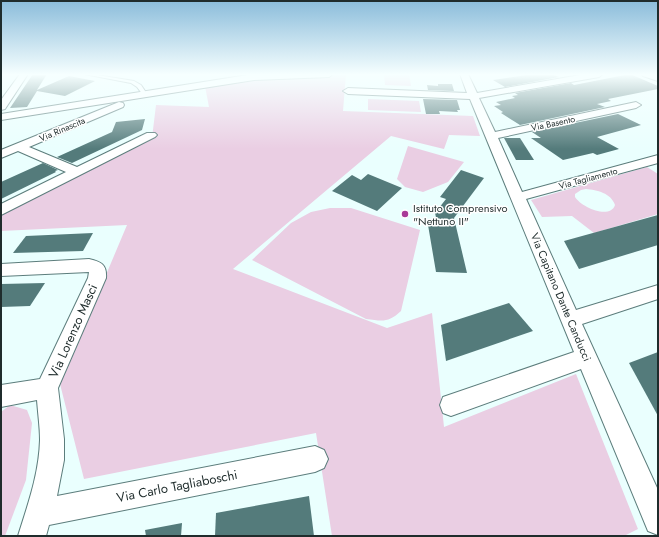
<svg xmlns="http://www.w3.org/2000/svg" width="659" height="537" viewBox="0 0 659 537" font-family="Jost,sans-serif">
  <style>
    .green { fill: #eacee3; fill-rule: evenodd }
    .building { fill: #547b7b }
    .lines { fill: none; stroke-linecap: round; stroke-linejoin: round }
    .service-casing { stroke: #5c7d7c; stroke-width: 2 }
    .minor-casing { stroke: #5c7d7c; stroke-width: 2 }
    .service { fill: #fff; fill-rule: evenodd }
    .minor { fill: #fff; fill-rule: evenodd }
    .poi-dot { fill: #a93a97; stroke: #fff; stroke-width: 1.5 }
    .labels { text-anchor: middle; dominant-baseline: central; stroke-width: 3; stroke-linejoin: round; paint-order: stroke }
    .far-street-label { font-size: 9px; fill: #1f2c2c; stroke: #fff }
    .poi-label { font-size: 11px; fill: #1f2c2c; stroke: #fff; text-anchor: start }
    .street-label { font-size: 11px; fill: #1f2c2c; stroke: #fff }
    .near-street-label { font-size: 13px; fill: #1f2c2c; stroke: #fff }
  </style>
  <rect width="100%" height="100%" fill="#eafffe"/>
  <!-- green -->
  <g class="green">
    <path d="M346,74l-3,37 130,5 7,20 -31,-1 -5,14 -53,-13 -158,133 154,59 45,-15 12,114 132,-53 62,155 -14,7h-292l-16,-103 -232,46 -24,-95 67,-159 -126,6v-17l151,-76 4,-33 53,2 -4,-21 69,-9z"/>
    <path d="M384,74h25l2,12 -26,-1z"/>
    <path d="M368,99l51,2 2,11 -53,-2z"/>
    <path d="M408,146l56,16 -16,20 -25,10 -18,-5 -8,-8z"/>
    <path d="M647,167l11,7v40l-64,19 -22,-17 -30,1 -11,-17zM586,189c11,1 25,4 29,16 -5,15 -34,2 -40,-8v-3l6,-4z"/>
    <path d="M330,208h21l69,22 -19,81c-13,12 -18,10 -35,8l-114,-59 39,-37 20,-11z"/>
    <path d="M10,405l17,5 5,13 -6,57 -21,56h-4v-124z"/>
  </g>
  <!-- building -->
  <g class="building">
    <path d="M33,74h14l-10,16 32,-14 26,5 -30,15 -28,-5 -10,16 -17,1z"/>
    <path d="M533,74h18l8,3 -54,10 -12,-7z"/>
    <path d="M630,74l28,12v3l-50,10 3,2 -14,3 8,3 -85,18 -19,-12 2,-1 -9,-6 7,-1 -5,-3 19,-4 -3,-2 6,-1 -3,-2 56,-10 3,2z"/>
    <path d="M438,84h14l2,7 -26,-1 -1,-5 11,1z"/>
    <path d="M423,99l34,1 3,10h-3l1,2 -19,-1 1,3h-14z"/>
    <path d="M618,114l23,11 -44,12 22,12 -22,6 -4,-2 -30,7 -32,-22h10l-9,-6z"/>
    <path d="M145,119l-3,11 -70,33 -15,-6 55,-25 4,-10z"/>
    <path d="M504,138h16l14,22h-18z"/>
    <path d="M43,163l15,7 -3,1 1,1 -55,27v-17z"/>
    <path d="M461,170l23,8 -30,40 13,55 -31,-1 -8,-47 10,1 -3,-13 11,-14 -6,-2z"/>
    <path d="M368,174l34,14 -25,23 -45,-20 20,-16 9,5z"/>
    <path d="M658,215v30l-79,24 -15,-28z"/>
    <path d="M93,233l-10,18 -70,2 13,-17z"/>
    <path d="M45,283l-15,23 -29,1v-23z"/>
    <path d="M509,303l24,28 -87,30 -5,-36z"/>
    <path d="M658,352v64l-29,-53z"/>
    <path d="M309,496l5,40h-99l1,-23z"/>
    <path d="M182,523l-1,13h-35l-1,-6z"/>
  </g>
  <g class="lines">
    <defs>
      <path id="service" d="M84,74h7l43,7 7,4 6,9 -4,1 -6,-8 -6,-4z"/>
      <g id="minor">
        <path d="M20,74h8l-23,35 -4,1v-10z"/>
        <path d="M254,74h79l-4,3 -75,3 -253,40v-6z"/>
        <path d="M460,74h8l9,19 109,-19h17l-4,3 -120,21 16,34 141,-30 5,3 -5,3 -138,30 24,54 136,-37v8l-132,36 50,111 82,-25v14l-76,25 76,166v45l-10,-4 -67,-162 -130,47 -8,-3 -3,-8 3,-8 131,-45 -104,-253 -122,-5 -5,-3 5,-3 119,5z"/>
        <path d="M642,74l16,1v6l-15,-5z"/>
        <path d="M119,102l4,1 1,2 -1,2 -94,40 48,20 70,-34h8l2,2 -2,2 -154,78v-11l65,-32 -48,-21 -17,7v-8z"/>
        <path d="M89,259c12,3 18,5 17,19l-48,110 6,51v21l-7,36 258,-50 9,4 4,9 -4,9 -9,4 -266,53 -3,11h-28c10,-32 21,-62 22,-96 0,-13 -2,-26 -3,-40l-36,7v-22l39,-6 48,-101 1,-6 -88,4v-12z"/>
      </g>
    </defs>
    <!-- service casing -->
    <use href="#service" class="service-casing"/>
    <!-- minor casing -->
    <use href="#minor" class="minor-casing"/>
    <!-- service -->
    <use href="#service" class="service"/>
    <!-- minor -->
    <use href="#minor" class="minor"/>
  </g>
  <!-- sky -->
  <linearGradient id="sky" x2="0" y2="1"><stop stop-color="#8abcda"/><stop offset="0.5" stop-color="#f6ffff"/><stop offset="1" stop-color="#f6ffff" stop-opacity="0"/></linearGradient>
  <rect width="659" height="149" fill="url(#sky)"/>
  <!-- markers -->
  <circle class="poi-dot" cx="405" cy="214" r="4"/>
  <g class="labels">
    <!-- far-street labels -->
    <g class="far-street-label">
      <text transform="translate(553 123) rotate(-12)">Via Basento</text>
      <text transform="translate(62 129) rotate(-23)">Via Rinascita</text>
      <text transform="translate(588 178) rotate(-15)">Via Tagliamento</text>
    </g>
    <!-- poi labels -->
    <g class="poi-label">
      <text x="413" y="208">Istituto Comprensivo<tspan x="413" dy="13">"Nettuno II"</tspan></text>
    </g>
    <!-- street labels -->
    <g class="street-label">
      <text transform="translate(561 297) rotate(67)">Via Capitano Dante Canducci</text>
    </g>
    <!-- near-street labels -->
    <g class="near-street-label">
      <text transform="translate(73 331) rotate(-66)">Via Lorenzo Masci</text>
      <text transform="translate(177 486) rotate(-11)">Via Carlo Tagliaboschi</text>
    </g>
  </g>
  <!-- border -->
  <rect width="659" height="537" fill="none" stroke="#1f2c2c" stroke-width="4"/>
</svg>
